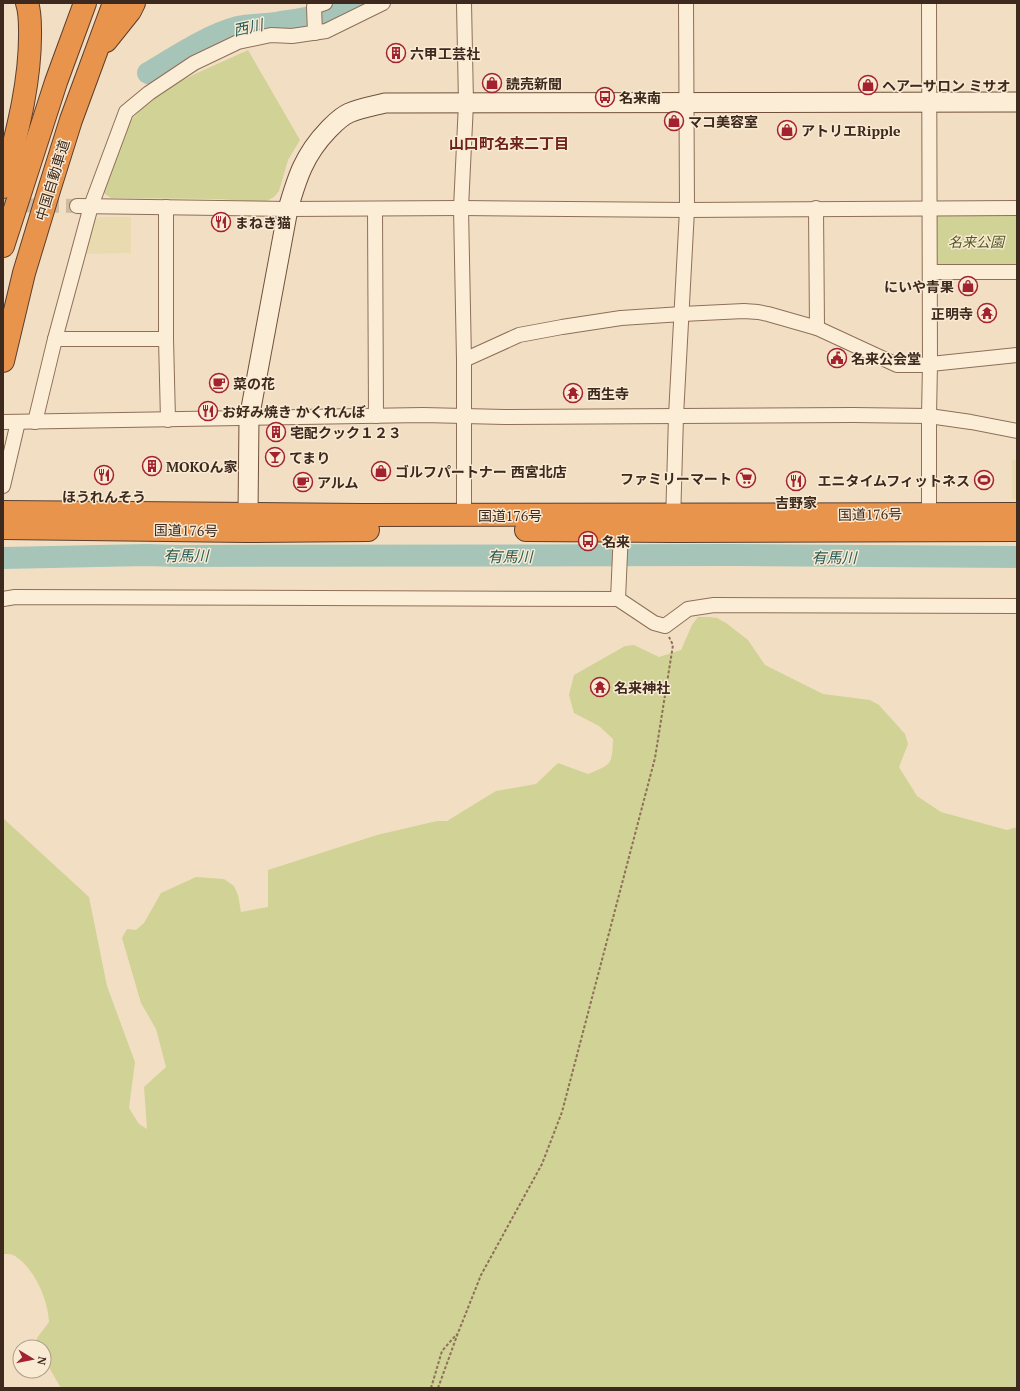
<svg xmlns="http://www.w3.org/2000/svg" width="1020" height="1391" viewBox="0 0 1020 1391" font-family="'PT Serif','Noto Sans JP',serif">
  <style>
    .farmland { fill: #e9dab0 }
    .green { fill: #d1d296 }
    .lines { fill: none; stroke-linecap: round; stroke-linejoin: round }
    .river { stroke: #a6c5b8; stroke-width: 22 }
    .street-tunnel { stroke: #cebba2; stroke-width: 14; stroke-dasharray: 14 7; stroke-linecap: butt }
    .street-casing { stroke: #8e6f58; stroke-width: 16 }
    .secondary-casing { stroke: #70503b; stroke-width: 21 }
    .highway-casing { stroke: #5c3e2c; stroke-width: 24 }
    .path { stroke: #8e6f58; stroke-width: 2; stroke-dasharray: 3 2; stroke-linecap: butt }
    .street { stroke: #fcedd7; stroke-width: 14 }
    .secondary { stroke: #fcedd7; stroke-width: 19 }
    .highway { stroke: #e9944d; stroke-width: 22 }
    .labels { text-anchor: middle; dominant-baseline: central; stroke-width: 3; stroke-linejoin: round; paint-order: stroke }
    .poi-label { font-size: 14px; font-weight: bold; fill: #3d291d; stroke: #f9ead4; text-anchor: start }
    .street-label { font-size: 14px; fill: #3d291d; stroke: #f9ead4 }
    .park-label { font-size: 14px; font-style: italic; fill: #535b22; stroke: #f9ead4 }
    .water-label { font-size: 15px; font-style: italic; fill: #2b5e56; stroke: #f9ead4 }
    .neighbourhood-label { font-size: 15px; font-weight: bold; fill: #6e2218; stroke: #f9ead4 }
  </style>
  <rect width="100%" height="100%" fill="#f2dfc3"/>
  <!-- farmland -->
  <g class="farmland">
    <path d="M100,217h31v36l-46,1 9,-34z"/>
    <rect x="1012" y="460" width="5" height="39"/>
  </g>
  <!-- green -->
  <g class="green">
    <path d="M248,50l52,90 -12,20 -9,31 -5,6 -9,5 -48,-3 -106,-1 -9,-6 27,-70 28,-29 38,-19z"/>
    <path d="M939,213h78v55h-74l-9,-7v-43z"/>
    <path d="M698,617h11l8,1 9,5 22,17 17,25 58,29 47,6 9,5 26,29 3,10 -9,23 18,29 24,16 66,18 10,-3v561h-956l-17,-29v-12h-8l1,-9 12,-16c-1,-22 -14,-53 -34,-66 -3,-2 -8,-2 -12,-2v-436l86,79 18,89 28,76 -6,46 10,16 8,5 -3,-42 22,-20 -10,-38 -15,-26 -19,-65 5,-9 9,1 8,-7 17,-30 35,-16 28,2 10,7 4,9 3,17 27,-5v-37l109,-35 60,-14h10l49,-30 40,-7 22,-21 30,11c24,-10 24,-9 25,-35l-14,-13 -25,-13 -5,-18 5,-20 51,-29 9,-1 25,12 22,-7 11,-25z"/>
  </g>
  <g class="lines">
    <!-- river -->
    <g class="river">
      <path d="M148,73c27,-16 60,-38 90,-46 15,-3 29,-2 43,-5 25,-3 50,-9 74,-19"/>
      <path d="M3,558l144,-3 31,1 555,-1 284,2"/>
    </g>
    <!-- street-tunnel -->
    <path class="street-tunnel" d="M3,205l74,1"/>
    <defs>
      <g id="street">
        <path d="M464,3l2,100 -5,105 3,152v155"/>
        <path d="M929,3l1,361 -1,52v97"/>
        <path d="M315,33l-1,-26 11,-4"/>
        <path d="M77,206l211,3 173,-1 226,2 330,-2"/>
        <path d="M816,208l1,120"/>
        <path d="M375,209l1,207"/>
        <path d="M930,272h87"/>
        <path d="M55,339h111v-132"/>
        <path d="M166,339l2,81"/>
        <path d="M464,360l55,-25 43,-8 59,-9 61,-4 62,-3 14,1 10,2 49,14 80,37h24l96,-10"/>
        <path d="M3,422l420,-7 82,2 348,-2 76,1 42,6 46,9"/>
        <path d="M35,422l20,-83 36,-133 35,-94 23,-19 45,-30 44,-21 33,-7 21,1 34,-5 57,-28"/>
        <path d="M3,486l15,-64"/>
        <path d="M673,523l3,-107 11,-206 -1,-207"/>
        <path d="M3,599l12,-2 603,2 36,24 11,3 23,-17 26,-4 303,1"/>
        <path d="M618,599l3,-68"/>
      </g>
      <path id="secondary" d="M246,529l2,-15 1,-95 39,-210c9,-31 16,-54 40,-79 6,-6 12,-13 21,-17 11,-5 24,-7 36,-10l632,-1"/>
      <g id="highway">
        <path d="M106,41l24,-30 4,-8"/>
        <path d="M3,187c13,-51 28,-104 27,-157 0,-9 0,-18 -3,-27"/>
        <path d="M3,246l53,-164 29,-79"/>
        <path d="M3,361l21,-88 26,-86 21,-67 43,-117"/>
        <path d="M3,512l361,3 653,-1"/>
        <path d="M3,528l243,3 122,-1"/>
        <path d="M526,530l147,1 344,-1"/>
      </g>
    </defs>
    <!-- street casing -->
    <use href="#street" class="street-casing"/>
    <!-- secondary casing -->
    <use href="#secondary" class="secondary-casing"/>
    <!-- highway casing -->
    <use href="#highway" class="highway-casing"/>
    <!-- path -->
    <g class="path">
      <path d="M431,1388l11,-37 15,-17"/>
      <path d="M438,1388l20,-55 23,-58 61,-111 20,-52 93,-354 18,-113 -4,-8"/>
    </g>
    <!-- street -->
    <use href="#street" class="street"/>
    <!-- secondary -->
    <use href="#secondary" class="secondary"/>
    <!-- highway -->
    <use href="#highway" class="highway"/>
  </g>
  <!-- icons -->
  <defs>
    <symbol id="building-ring" viewBox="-11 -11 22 22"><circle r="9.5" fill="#f9ead4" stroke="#a32230" stroke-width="1.5"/><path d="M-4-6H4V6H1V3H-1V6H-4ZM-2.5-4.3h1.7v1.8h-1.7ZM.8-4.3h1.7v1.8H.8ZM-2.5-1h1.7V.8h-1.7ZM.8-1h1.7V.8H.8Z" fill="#a32230"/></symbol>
    <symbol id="shop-ring" viewBox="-11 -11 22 22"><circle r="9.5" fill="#f9ead4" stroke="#a32230" stroke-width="1.5"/><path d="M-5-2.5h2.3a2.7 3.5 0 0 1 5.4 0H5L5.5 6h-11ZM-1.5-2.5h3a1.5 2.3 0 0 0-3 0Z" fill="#a32230"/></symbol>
    <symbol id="bus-ring" viewBox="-11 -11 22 22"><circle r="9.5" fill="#f9ead4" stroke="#a32230" stroke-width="1.5"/><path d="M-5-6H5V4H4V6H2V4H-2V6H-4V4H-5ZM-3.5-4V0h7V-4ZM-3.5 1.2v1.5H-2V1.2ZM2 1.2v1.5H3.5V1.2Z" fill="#a32230"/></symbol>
    <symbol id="restaurant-ring" viewBox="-11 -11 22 22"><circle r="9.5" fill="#f9ead4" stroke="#a32230" stroke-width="1.5"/><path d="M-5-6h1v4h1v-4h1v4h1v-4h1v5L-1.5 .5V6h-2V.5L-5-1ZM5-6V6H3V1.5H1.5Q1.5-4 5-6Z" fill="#a32230"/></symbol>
    <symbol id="temple-ring" viewBox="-11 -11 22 22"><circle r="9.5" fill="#f9ead4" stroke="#a32230" stroke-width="1.5"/><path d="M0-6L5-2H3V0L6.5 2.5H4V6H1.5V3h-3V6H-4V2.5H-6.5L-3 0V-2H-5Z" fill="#a32230"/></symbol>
    <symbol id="civic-ring" viewBox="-11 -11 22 22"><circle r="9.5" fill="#f9ead4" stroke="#a32230" stroke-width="1.5"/><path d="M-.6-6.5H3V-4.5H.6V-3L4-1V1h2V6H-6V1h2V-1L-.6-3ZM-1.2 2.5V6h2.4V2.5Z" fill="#a32230"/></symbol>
    <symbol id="cafe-ring" viewBox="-11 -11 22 22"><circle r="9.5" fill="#f9ead4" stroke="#a32230" stroke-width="1.5"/><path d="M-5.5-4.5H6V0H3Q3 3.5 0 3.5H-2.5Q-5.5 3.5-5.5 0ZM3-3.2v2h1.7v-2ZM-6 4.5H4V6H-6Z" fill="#a32230"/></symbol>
    <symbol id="bar-ring" viewBox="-11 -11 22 22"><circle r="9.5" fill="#f9ead4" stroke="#a32230" stroke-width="1.5"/><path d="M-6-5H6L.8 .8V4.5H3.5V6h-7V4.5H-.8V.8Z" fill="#a32230"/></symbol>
    <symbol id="supermarket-ring" viewBox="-11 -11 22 22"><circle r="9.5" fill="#f9ead4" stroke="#a32230" stroke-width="1.5"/><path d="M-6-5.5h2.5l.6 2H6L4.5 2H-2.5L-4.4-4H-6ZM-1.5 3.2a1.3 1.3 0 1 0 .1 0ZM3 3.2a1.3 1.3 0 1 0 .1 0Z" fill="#a32230"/></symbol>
    <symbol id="stadium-ring" viewBox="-11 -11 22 22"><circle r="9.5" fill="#f9ead4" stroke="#a32230" stroke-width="1.5"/><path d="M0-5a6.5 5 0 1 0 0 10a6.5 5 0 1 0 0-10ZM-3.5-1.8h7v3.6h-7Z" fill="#a32230"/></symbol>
  </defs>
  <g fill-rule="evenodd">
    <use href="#building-ring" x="385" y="42" width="22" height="22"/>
    <use href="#shop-ring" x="481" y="72" width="22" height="22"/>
    <use href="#shop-ring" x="857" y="74" width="22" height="22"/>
    <use href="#bus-ring" x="594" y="86" width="22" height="22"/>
    <use href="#shop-ring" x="663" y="110" width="22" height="22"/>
    <use href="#shop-ring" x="776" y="119" width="22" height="22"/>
    <use href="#restaurant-ring" x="210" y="211" width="22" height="22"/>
    <use href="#shop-ring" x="957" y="275" width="22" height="22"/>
    <use href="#temple-ring" x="976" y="302" width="22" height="22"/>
    <use href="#civic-ring" x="826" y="347" width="22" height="22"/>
    <use href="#cafe-ring" x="208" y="372" width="22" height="22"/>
    <use href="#temple-ring" x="562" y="382" width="22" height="22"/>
    <use href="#restaurant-ring" x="197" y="400" width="22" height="22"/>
    <use href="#building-ring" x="265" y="421" width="22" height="22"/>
    <use href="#bar-ring" x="264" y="446" width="22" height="22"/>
    <use href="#building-ring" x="141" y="455" width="22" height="22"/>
    <use href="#shop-ring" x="370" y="460" width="22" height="22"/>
    <use href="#restaurant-ring" x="93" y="464" width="22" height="22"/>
    <use href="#supermarket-ring" x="735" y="467" width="22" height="22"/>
    <use href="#stadium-ring" x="973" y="469" width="22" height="22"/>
    <use href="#restaurant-ring" x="785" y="470" width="22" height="22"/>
    <use href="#cafe-ring" x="292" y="471" width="22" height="22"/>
    <use href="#bus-ring" x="577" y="530" width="22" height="22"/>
    <use href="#temple-ring" x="589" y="676" width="22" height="22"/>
  </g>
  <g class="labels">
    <!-- poi labels -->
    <g class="poi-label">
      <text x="410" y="53">六甲工芸社</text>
      <text x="506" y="83">読売新聞</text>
      <text x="882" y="85">ヘアーサロン ミサオ</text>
      <text x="619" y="97">名来南</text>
      <text x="688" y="121">マコ美容室</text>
      <text x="801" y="130">アトリエRipple</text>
      <text x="235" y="222">まねき猫</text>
      <text x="954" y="286" text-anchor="end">にいや青果</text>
      <text x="973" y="313" text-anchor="end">正明寺</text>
      <text x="851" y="358">名来公会堂</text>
      <text x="233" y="383">菜の花</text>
      <text x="587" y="393">西生寺</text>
      <text x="222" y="411">お好み焼き かくれんぼ</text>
      <text x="290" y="432">宅配クック１２３</text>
      <text x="289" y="457">てまり</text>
      <text x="166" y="466">MOKOん家</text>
      <text x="395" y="471">ゴルフパートナー 西宮北店</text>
      <text x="732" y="478" text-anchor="end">ファミリーマート</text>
      <text x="970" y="480" text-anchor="end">エニタイムフィットネス</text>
      <text x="317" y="482">アルム</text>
      <text x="104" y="496" text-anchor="middle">ほうれんそう</text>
      <text x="796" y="502" text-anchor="middle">吉野家</text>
      <text x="602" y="541">名来</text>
      <text x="614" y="687">名来神社</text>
    </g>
    <!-- street labels -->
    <g class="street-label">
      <text transform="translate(52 180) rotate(-73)">中国自動車道</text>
      <text transform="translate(870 514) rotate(-1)">国道176号</text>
      <text x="510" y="515">国道176号</text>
      <text transform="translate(186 530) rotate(1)">国道176号</text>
    </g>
    <!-- park labels -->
    <g class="park-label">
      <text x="976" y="241">名来公園</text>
    </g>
    <!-- water labels -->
    <g class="water-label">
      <text transform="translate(248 27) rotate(-12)">西川</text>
      <text x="186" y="555">有馬川</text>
      <text x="510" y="556">有馬川</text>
      <text x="834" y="557">有馬川</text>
    </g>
    <!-- neighbourhood labels -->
    <g class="neighbourhood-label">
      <text x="509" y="143">山口町名来二丁目</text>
    </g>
  </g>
  <!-- border -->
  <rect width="1020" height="1391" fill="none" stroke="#3d291d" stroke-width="8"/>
  <!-- north arrow -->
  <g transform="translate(32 1359) rotate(100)"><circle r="19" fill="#f9ead4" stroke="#ae9d8b"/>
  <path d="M0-3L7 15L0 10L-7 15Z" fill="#a32230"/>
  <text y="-6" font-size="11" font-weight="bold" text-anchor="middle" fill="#3d291d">N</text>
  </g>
</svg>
